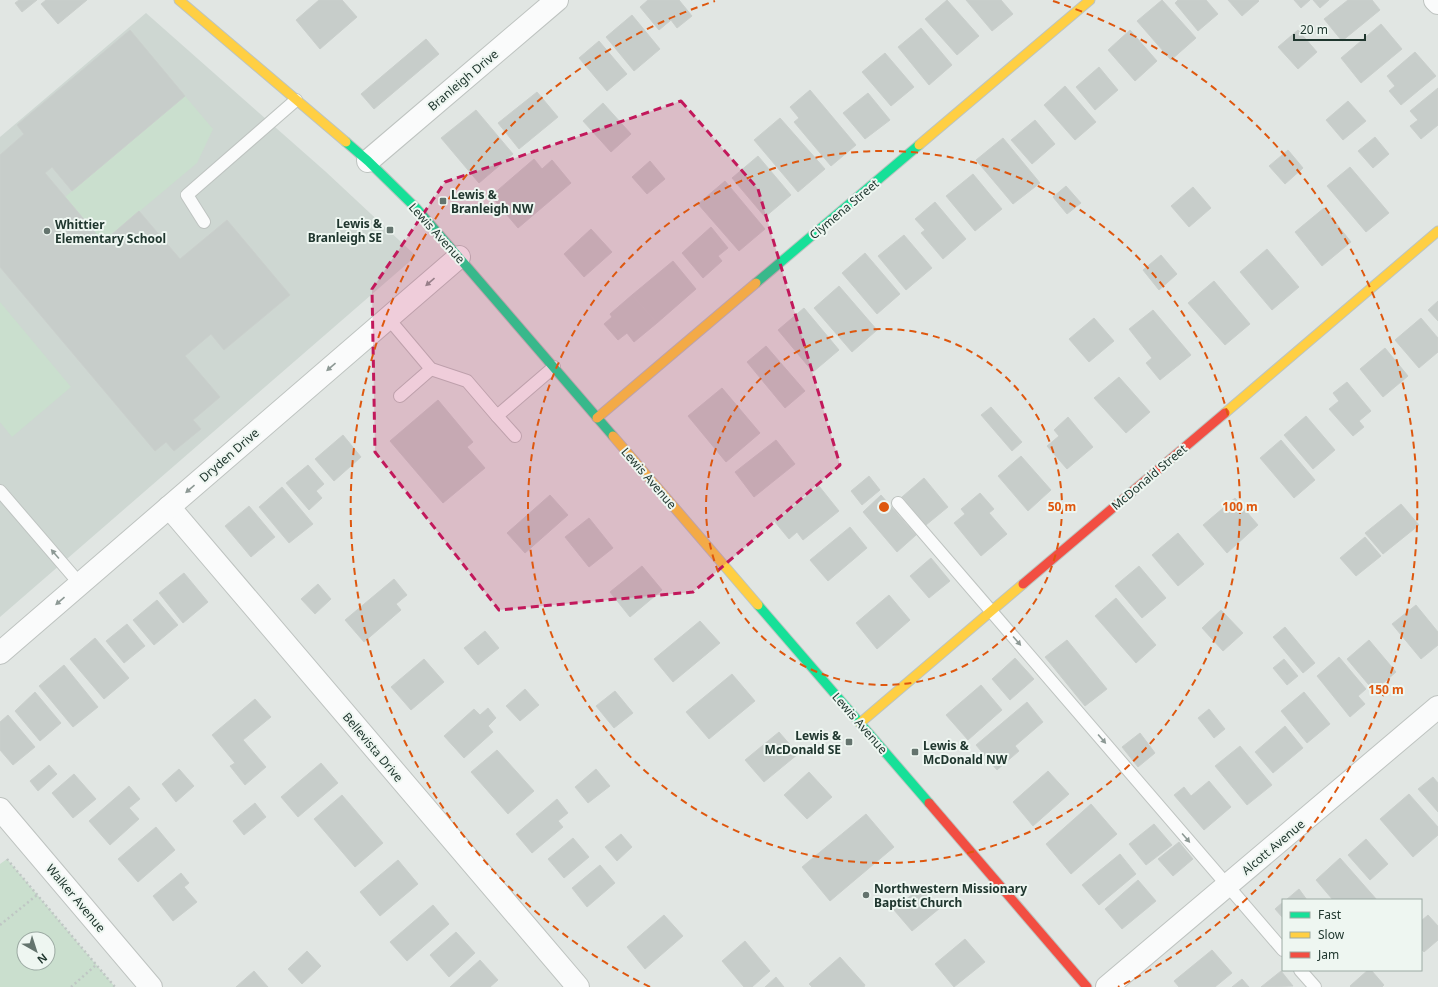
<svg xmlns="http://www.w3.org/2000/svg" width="1438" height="987" viewBox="0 0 1438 987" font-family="'Noto Sans',sans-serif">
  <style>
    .built { fill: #ced7d2 }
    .green { fill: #cadfce; fill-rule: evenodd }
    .building { fill: #c7cdca; stroke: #cacfcc }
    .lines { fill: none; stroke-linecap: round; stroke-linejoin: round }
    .lane-casing { stroke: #bec3c0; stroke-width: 14 }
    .street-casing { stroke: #bec3c0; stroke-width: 24 }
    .fast-casing { stroke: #bcc4c0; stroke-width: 11 }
    .slow-casing { stroke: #bcc4c0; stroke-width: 11 }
    .jam-casing { stroke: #bcc4c0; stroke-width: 11 }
    .path { stroke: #bfc6c4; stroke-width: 2.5; stroke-dasharray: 2 3; stroke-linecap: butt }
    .lane { stroke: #fafbfb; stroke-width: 12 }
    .street { stroke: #fafbfb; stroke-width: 22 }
    .fast { stroke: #16e098; stroke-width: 9 }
    .slow { stroke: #ffcf43; stroke-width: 9 }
    .jam { stroke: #f24e42; stroke-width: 9 }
    .oneway { fill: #8d9995 }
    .marked { fill: #c2185b; fill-opacity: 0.2; stroke: #c2185b; stroke-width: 3; stroke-dasharray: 8 5; stroke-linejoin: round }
    .ring { fill: none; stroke: #de570e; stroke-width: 2; stroke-dasharray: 7 5 }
    .poi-dot { fill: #64746e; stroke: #eef6f1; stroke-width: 1.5 }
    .labels { text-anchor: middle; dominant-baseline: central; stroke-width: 4; stroke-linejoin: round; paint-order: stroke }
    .street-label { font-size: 12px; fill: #20372f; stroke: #eef6f1 }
    .poi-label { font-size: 12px; font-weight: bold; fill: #20372f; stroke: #eef6f1; text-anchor: start }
    .centre { fill: #de570e; stroke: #eef6f1; stroke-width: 2 }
    .ring-label { font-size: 12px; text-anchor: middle; font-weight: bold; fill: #de570e; stroke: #eef6f1; stroke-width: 4; stroke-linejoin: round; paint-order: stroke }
  </style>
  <rect width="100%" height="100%" fill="#e1e6e3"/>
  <!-- built -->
  <path class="built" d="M146,13l180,159 90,84 -416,361v-480z"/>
  <!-- green -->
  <g class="green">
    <path d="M185,96l28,33 -16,34 -94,79 -38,-45z"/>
    <path d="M0,302l71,85 -59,50 -12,-15z"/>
    <path d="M7,859l108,128h-115v-123zM24,939h24v24h-24z"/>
  </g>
  <!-- building -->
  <g class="building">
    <path d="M19,0h18l-15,12 -7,-9z"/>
    <path d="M46,0h41l-29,24 -17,-20z"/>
    <path d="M319,0h23l15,17 -37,32 -24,-29z"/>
    <path d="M648,0h31l13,16 -15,12 -6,-8 -12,10 -19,-23z"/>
    <path d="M947,0l32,36 -22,19 -32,-36z"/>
    <path d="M966,0h35l12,14 -21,17z"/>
    <path d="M1162,0l34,38 -25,22 -34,-39z"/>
    <path d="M1178,0h28l12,14 -20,17 -23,-28z"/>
    <path d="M1228,0h30l1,1 -17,15z"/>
    <path d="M1294,0h16l-9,8z"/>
    <path d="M1313,0h16l-9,8z"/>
    <path d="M1348,0h24l8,10 -38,31 -18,-22z"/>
    <path d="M632,15l28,34 -26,22 -28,-34z"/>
    <path d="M1381,24l21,25 -41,34 -20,-25z"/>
    <path d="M921,28l31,37 -23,20 -31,-38z"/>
    <path d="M130,30l55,66 -113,95 -20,-24 -7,6 58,69 36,-31 41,48 47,-39 63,75 -66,55 -13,-16 -26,22 35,41 -27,23 8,9 -27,22 -8,-9 -11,9 -155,-184v-112l24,-21 -7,-9z"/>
    <path d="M1130,30l27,31 -22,20 -27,-31z"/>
    <path d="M1298,30l19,22 -19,17 -20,-22z"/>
    <path d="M426,39l13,15 -65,55 -13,-15z"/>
    <path d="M599,41l28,33 -20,17 -28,-33z"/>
    <path d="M1415,52l21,24 -35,29 -12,-14 6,-5 -8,-10z"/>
    <path d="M885,53l29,34 -23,19 -29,-34z"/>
    <path d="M1099,67l19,23 -23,20 -19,-23z"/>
    <path d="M1065,86l31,36 -21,18 -31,-35z"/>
    <path d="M1438,88v37l-17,14 -11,-13 8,-6 -8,-9z"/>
    <path d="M810,90l46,55 -25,21 -37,-44 5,-4 -9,-11z"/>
    <path d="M537,92l21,25 -39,32 -21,-26z"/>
    <path d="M868,93l22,27 -25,19 -22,-26z"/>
    <path d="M1348,101l18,20 -23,19 -17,-20z"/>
    <path d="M603,103l28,31 -20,18 -28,-31z"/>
    <path d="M476,110l37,44 -34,29 -38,-45z"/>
    <path d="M780,118l45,51 -27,23 -44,-52z"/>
    <path d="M1035,120l20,24 -23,20 -21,-24z"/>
    <path d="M1375,137l14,17 -16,14 -15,-17z"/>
    <path d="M1003,138l37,45 -27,21 -37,-44z"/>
    <path d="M1288,150l15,18 -18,16 -16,-18z"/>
    <path d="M758,156l33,39 -26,22 -33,-39z"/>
    <path d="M534,159l8,10 10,-9 19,23 -53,45 -27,-32z"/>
    <path d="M650,161l15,18 -18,15 -15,-17z"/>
    <path d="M1350,167l39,46 -23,19 -39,-46z"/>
    <path d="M973,174l29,35 -27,22 -29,-35z"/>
    <path d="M725,181l40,48 -26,22 -41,-47z"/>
    <path d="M1066,186l15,17 -14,11 -14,-17z"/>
    <path d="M1193,187l18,21 -22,19 -18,-21z"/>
    <path d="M935,202l31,37 -23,20 -22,-26 4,-3 -10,-11z"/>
    <path d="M1324,208l27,34 -29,24 -27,-34z"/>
    <path d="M711,227l17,21 -10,8 4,5 -19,17 -21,-25z"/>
    <path d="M591,229l21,23 -28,25 -20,-23z"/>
    <path d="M904,235l28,33 -26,22 -28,-34z"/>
    <path d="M1267,249l32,38 -27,23 -32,-38z"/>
    <path d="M865,253l35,41 -23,20 -35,-41z"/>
    <path d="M1161,255l16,19 -18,16 -16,-20z"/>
    <path d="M673,261l23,28 -39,34 -25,-28z"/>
    <path d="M1214,281l36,43 -25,21 -37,-42z"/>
    <path d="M839,286l38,44 -25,22 -38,-44z"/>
    <path d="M632,295l25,28 -23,19 -7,-9 -9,7 -14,-16 8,-7 -2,-3z"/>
    <path d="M1438,301v20l-10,-11z"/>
    <path d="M804,308l35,42 -26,22 -35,-42z"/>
    <path d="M1153,310l38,45 -31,25 -14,-17 6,-5 -23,-29z"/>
    <path d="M1094,318l20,23 -25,21 -20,-23z"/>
    <path d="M1421,318l17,20v14l-19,16 -24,-28z"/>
    <path d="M766,346l39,45 -20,17 -38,-46z"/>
    <path d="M1385,348l23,28 -25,21 -23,-28z"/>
    <path d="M1119,377l31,35 -24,21 -32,-35z"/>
    <path d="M1347,382l24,29 -12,10 5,6 -11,9 -24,-27 10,-8 -6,-8z"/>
    <path d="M722,388l38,45 -34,29 -38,-46z"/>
    <path d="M438,400l35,42 -6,5 18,21 -42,35 -53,-62z"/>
    <path d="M991,407l31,35 -10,9 -31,-36z"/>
    <path d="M1306,416l29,34 -22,19 -29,-34z"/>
    <path d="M1068,417l25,30 -26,22 -20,-23 12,-10 -5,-6z"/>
    <path d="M343,435l18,22 -27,24 -19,-22z"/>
    <path d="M776,440l19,24 -41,33 -19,-25z"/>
    <path d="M1281,440l34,40 -21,18 -34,-40z"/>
    <path d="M1021,456l30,34 -23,21 -30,-35z"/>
    <path d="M308,465l16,19 -8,7 6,7 -13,12 -23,-27z"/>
    <path d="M869,476l11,14 -18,15 -11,-14z"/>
    <path d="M924,478l24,29 -22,18 -24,-28z"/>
    <path d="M819,486l20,25 -36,29 -6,-8 -8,7 -14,-17z"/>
    <path d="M282,487l31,37 -24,19 -30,-36z"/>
    <path d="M980,493l14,16 -5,4 18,21 -26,22 -27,-33 11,-9 -4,-5z"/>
    <path d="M550,495l18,20 -43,38 -18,-20z"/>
    <path d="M881,495l35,40 -19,17 -34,-40z"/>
    <path d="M1235,498l23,27 -31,28 -24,-28z"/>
    <path d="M1401,504l18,21 -36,29 -18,-21z"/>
    <path d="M249,506l26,31 -24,20 -26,-31z"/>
    <path d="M589,518l24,30 -24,19 -24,-30z"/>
    <path d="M850,527l17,21 -39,33 -18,-21z"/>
    <path d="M1178,533l26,31 -26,22 -26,-31z"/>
    <path d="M1365,537l16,19 -25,20 -16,-18z"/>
    <path d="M931,558l19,23 -21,17 -19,-22z"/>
    <path d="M642,566l20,24 -32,27 -20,-25z"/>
    <path d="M1139,566l27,32 -24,20 -27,-32z"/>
    <path d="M184,573l24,29 -25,21 -24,-30z"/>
    <path d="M394,579l13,16 -11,9 5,6 -37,32 -19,-22z"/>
    <path d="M318,584l13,15 -16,15 -14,-15z"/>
    <path d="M889,595l21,25 -33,29 -21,-26z"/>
    <path d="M1116,598l40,47 -20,18 -41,-47z"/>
    <path d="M157,600l21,25 -24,20 -21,-25z"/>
    <path d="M1416,605l22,27v13l-17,14 -29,-35z"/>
    <path d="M1221,610l22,23 -20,18 -21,-23z"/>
    <path d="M700,621l20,22 -47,39 -19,-23z"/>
    <path d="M127,624l18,22 -21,17 -18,-22z"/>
    <path d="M1285,627l30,36 -12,10 -30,-36z"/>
    <path d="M485,631l14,17 -21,17 -14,-17z"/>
    <path d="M95,638l34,40 -25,21 -34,-40z"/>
    <path d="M1067,640l40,49 -22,17 -40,-49z"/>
    <path d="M1369,640l27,32 -22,19 -27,-32z"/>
    <path d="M1339,657l27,32 -8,7 7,8 -15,13 -33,-41z"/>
    <path d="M1015,658l19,21 -24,21 -18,-21z"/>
    <path d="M424,659l20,23 -33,28 -20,-23z"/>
    <path d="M1284,659l14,17 -11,9 -14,-17z"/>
    <path d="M64,665l34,42 -25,20 -34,-41z"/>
    <path d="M732,674l23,27 -46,38 -23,-27z"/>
    <path d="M981,685l21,25 -34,30 -22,-25z"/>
    <path d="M525,689l14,16 -19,16 -14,-15z"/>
    <path d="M615,691l18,22 -19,15 -18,-22z"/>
    <path d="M35,692l26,31 -21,18 -25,-30z"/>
    <path d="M1304,692l26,32 -23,19 -26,-32z"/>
    <path d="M255,699l16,18 -28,23 23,27 -21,18 -15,-19 5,-3 -23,-28z"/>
    <path d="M1027,702l16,20 -28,24 4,5 -22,19 -21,-25z"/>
    <path d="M488,708l8,10 -8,8 5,6 -29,26 -20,-22 30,-27 6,6z"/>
    <path d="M1209,709l16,20 -11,9 -16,-20z"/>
    <path d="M8,715l27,32 -22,18 -13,-15v-28z"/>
    <path d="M1285,726l18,22 -30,25 -18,-21z"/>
    <path d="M779,732l19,22 -34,28 -19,-22z"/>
    <path d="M1140,733l15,20 -17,14 -16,-20z"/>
    <path d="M1240,746l32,39 -25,20 -32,-39z"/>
    <path d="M497,750l37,41 -26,23 -37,-42z"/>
    <path d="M321,763l17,20 -40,34 -17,-20z"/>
    <path d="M49,765l8,9 -19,17 -8,-10z"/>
    <path d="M179,769l15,17 -18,16 -14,-18z"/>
    <path d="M596,769l14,17 -22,17 -13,-16z"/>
    <path d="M1048,771l21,23 -36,32 -20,-24z"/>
    <path d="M809,772l23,25 -25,22 -23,-24z"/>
    <path d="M74,774l22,25 -23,19 -21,-25z"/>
    <path d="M1433,777l5,6v29l-20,-23z"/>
    <path d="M1209,781l22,26 -27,23 -30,-35 10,-8 7,9z"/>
    <path d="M129,786l11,13 -11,9 10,11 -29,26 -21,-24z"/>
    <path d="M1409,794l29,33v8l-25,22 -33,-38z"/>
    <path d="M342,795l41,48 -28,24 -41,-48z"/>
    <path d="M557,799l11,14 -10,8 5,6 -31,26 -16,-19z"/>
    <path d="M255,803l11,14 -22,18 -11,-14z"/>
    <path d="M1091,804l26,30 -46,40 -25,-30z"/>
    <path d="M866,814l28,33 -64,54 -28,-34z"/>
    <path d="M1154,824l18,21 -26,20 -17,-21z"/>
    <path d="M156,827l19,23 -37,32 -20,-23z"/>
    <path d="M621,834l11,13 -15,14 -12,-14z"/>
    <path d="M573,838l16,19 -25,21 -16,-19z"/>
    <path d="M1366,839l22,25 -18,16 -22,-25z"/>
    <path d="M1179,842l14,17 -20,17 -15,-17z"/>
    <path d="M1120,854l16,20 -37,31 -17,-20z"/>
    <path d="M1340,858l37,42h-44l-17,-20z"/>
    <path d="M398,860l20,24 -38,32 -20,-24z"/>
    <path d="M600,865l15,18 -28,24 -15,-19z"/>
    <path d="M181,873l8,10 -5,4 13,15 -24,19 -20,-25z"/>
    <path d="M1138,880l18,21 -34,28 -17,-20z"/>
    <path d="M922,886l18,22 -28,23 -18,-21z"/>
    <path d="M1299,889l8,11h-21z"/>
    <path d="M1283,902v16l-8,-9z"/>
    <path d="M433,905l16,19 -42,37 -17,-19z"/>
    <path d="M664,915l19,21 -38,33 -18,-22z"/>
    <path d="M1428,915l10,11v14l-14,12 -3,-3v-28z"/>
    <path d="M456,932l19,21 -26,24 -19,-22z"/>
    <path d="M965,939l20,23 -31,25 -19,-23z"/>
    <path d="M745,941l25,30 -18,16h-8l-22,-26z"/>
    <path d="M1212,950l20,23 -17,14h-36l-5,-6z"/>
    <path d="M307,951l14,15 -19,18 -14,-15z"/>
    <path d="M840,957l25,28 -1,2h-52l-3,-3z"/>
    <path d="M480,960l18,20 -8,7h-40z"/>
    <path d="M1368,970h3l13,15 -2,2h-31l-1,-1z"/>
    <path d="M254,971l14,16h-32z"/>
    <path d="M1281,971l12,15 -32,1z"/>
    <path d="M776,977l8,10h-19z"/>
    <path d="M1242,979l7,8h-17z"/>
  </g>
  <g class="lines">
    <defs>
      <g id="lane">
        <path d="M204,222l-17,-27 109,-95"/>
        <path d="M388,318l43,51 36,12 30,35 57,-49"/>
        <path d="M400,396l31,-27"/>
        <path d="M497,416l18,20"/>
        <path d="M0,491l80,93"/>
        <path d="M898,503l385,447"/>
        <path d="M1300,970l15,17"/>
      </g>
      <g id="street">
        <path d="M1435,0l3,3"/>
        <path d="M368,161l189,-161"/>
        <path d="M169,507l409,480"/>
        <path d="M0,653l459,-396"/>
        <path d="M0,809l151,178"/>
        <path d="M1107,987l331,-280"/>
      </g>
      <g id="fast">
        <path d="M346,142l22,19 49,48 196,227"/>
        <path d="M756,283l163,-138"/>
        <path d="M758,605l171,198"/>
      </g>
      <g id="slow">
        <path d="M179,0l167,142"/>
        <path d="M919,145l171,-145"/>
        <path d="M1225,413l213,-182"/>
        <path d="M597,418l159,-135"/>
        <path d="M613,436l145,169"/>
        <path d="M860,723l163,-139"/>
      </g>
      <g id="jam">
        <path d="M1023,584l202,-171"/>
        <path d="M929,803l158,184"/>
      </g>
    </defs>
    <!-- lane casing -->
    <use href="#lane" class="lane-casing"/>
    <!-- street casing -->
    <use href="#street" class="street-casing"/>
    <!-- fast casing -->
    <use href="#fast" class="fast-casing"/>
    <!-- slow casing -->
    <use href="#slow" class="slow-casing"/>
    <!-- jam casing -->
    <use href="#jam" class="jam-casing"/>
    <!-- path -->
    <g class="path">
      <path d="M7,859l108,128"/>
      <path d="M0,925l37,-30"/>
      <path d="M71,987l25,-22"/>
    </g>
    <!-- lane -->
    <use href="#lane" class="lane"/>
    <!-- street -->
    <use href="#street" class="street"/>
    <!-- fast -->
    <use href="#fast" class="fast"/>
    <!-- slow -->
    <use href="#slow" class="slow"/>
    <!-- jam -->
    <use href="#jam" class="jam"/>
  </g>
  <!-- one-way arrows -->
  <defs><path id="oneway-solid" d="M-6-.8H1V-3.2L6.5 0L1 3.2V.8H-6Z"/></defs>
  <g class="oneway">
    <use href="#oneway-solid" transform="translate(430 282) rotate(139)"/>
    <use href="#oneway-solid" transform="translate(331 367) rotate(139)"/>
    <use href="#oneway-solid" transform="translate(190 489) rotate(139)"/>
    <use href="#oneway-solid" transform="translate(55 554) rotate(-131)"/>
    <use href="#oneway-solid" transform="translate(60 601) rotate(139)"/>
    <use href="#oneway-solid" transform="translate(1017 641) rotate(49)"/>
    <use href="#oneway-solid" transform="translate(1102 739) rotate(49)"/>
    <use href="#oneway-solid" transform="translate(1186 838) rotate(49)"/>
  </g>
  <!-- marked area -->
  <path class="marked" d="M681,101l77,88 82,276 -147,127 -194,18 -124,-158 -3,-163 73,-107z"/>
  <!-- distance rings -->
  <g class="ring">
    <circle cx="884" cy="507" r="178"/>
    <circle cx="884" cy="507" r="356"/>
    <path d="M650 987A534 534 0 0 1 715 1M1053 1A534 534 0 0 1 1118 987"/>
  </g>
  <!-- markers -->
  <g class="poi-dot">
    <rect x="439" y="197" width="8" height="8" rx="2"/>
    <rect x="386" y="226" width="8" height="8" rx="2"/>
    <circle cx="47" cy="231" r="4"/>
    <rect x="845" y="738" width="8" height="8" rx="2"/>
    <rect x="911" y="748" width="8" height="8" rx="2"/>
    <circle cx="866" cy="895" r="4"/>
  </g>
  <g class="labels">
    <!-- street labels -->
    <g class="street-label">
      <text transform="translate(463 80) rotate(-40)">Branleigh Drive</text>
      <text transform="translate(844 209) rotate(-40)">Clymena Street</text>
      <text transform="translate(437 233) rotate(48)">Lewis Avenue</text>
      <text transform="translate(229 455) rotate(-41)">Dryden Drive</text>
      <text transform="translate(1149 477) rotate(-40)">McDonald Street</text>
      <text transform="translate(649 478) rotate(49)">Lewis Avenue</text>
      <text transform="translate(860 723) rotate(49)">Lewis Avenue</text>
      <text transform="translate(373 747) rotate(50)">Bellevista Drive</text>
      <text transform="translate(1273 847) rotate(-40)">Alcott Avenue</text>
      <text transform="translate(76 898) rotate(50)">Walker Avenue</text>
    </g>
    <!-- poi labels -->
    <g class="poi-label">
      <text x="451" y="194">Lewis &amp;<tspan x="451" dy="14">Branleigh NW</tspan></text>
      <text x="382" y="223" text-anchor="end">Lewis &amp;<tspan x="382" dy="14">Branleigh SE</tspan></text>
      <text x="55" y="224">Whittier<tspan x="55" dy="14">Elementary School</tspan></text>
      <text x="841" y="735" text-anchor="end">Lewis &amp;<tspan x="841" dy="14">McDonald SE</tspan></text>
      <text x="923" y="745">Lewis &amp;<tspan x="923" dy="14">McDonald NW</tspan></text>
      <text x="874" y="888">Northwestern Missionary<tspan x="874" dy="14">Baptist Church</tspan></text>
    </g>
  </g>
  <circle cx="884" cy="507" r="6" class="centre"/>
  <g class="ring-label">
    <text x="1062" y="511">50 m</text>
    <text x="1240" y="511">100 m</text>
    <text x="1386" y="694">150 m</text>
  </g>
  <!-- legend -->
  <rect x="1282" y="899" width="140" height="72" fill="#eef6f1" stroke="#9caaa3"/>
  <rect x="1290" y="912" width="20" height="6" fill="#16e098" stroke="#9caaa3"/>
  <text x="1318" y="919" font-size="12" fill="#20372f">Fast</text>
  <rect x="1290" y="932" width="20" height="6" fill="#ffcf43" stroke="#9caaa3"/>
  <text x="1318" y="939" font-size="12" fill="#20372f">Slow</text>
  <rect x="1290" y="952" width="20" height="6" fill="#f24e42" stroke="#9caaa3"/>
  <text x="1318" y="959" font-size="12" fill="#20372f">Jam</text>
  <!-- north arrow -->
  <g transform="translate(36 951) rotate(141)"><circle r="19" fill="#eef6f1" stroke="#9caaa3"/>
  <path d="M0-3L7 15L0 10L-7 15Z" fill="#64746e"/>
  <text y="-6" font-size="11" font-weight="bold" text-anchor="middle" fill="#20372f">N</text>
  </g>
  <!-- scale -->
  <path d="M1294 34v6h71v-6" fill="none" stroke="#20372f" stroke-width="2"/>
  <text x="1300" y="34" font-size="12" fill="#20372f" stroke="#eef6f1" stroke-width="3" paint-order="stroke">20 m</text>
</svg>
